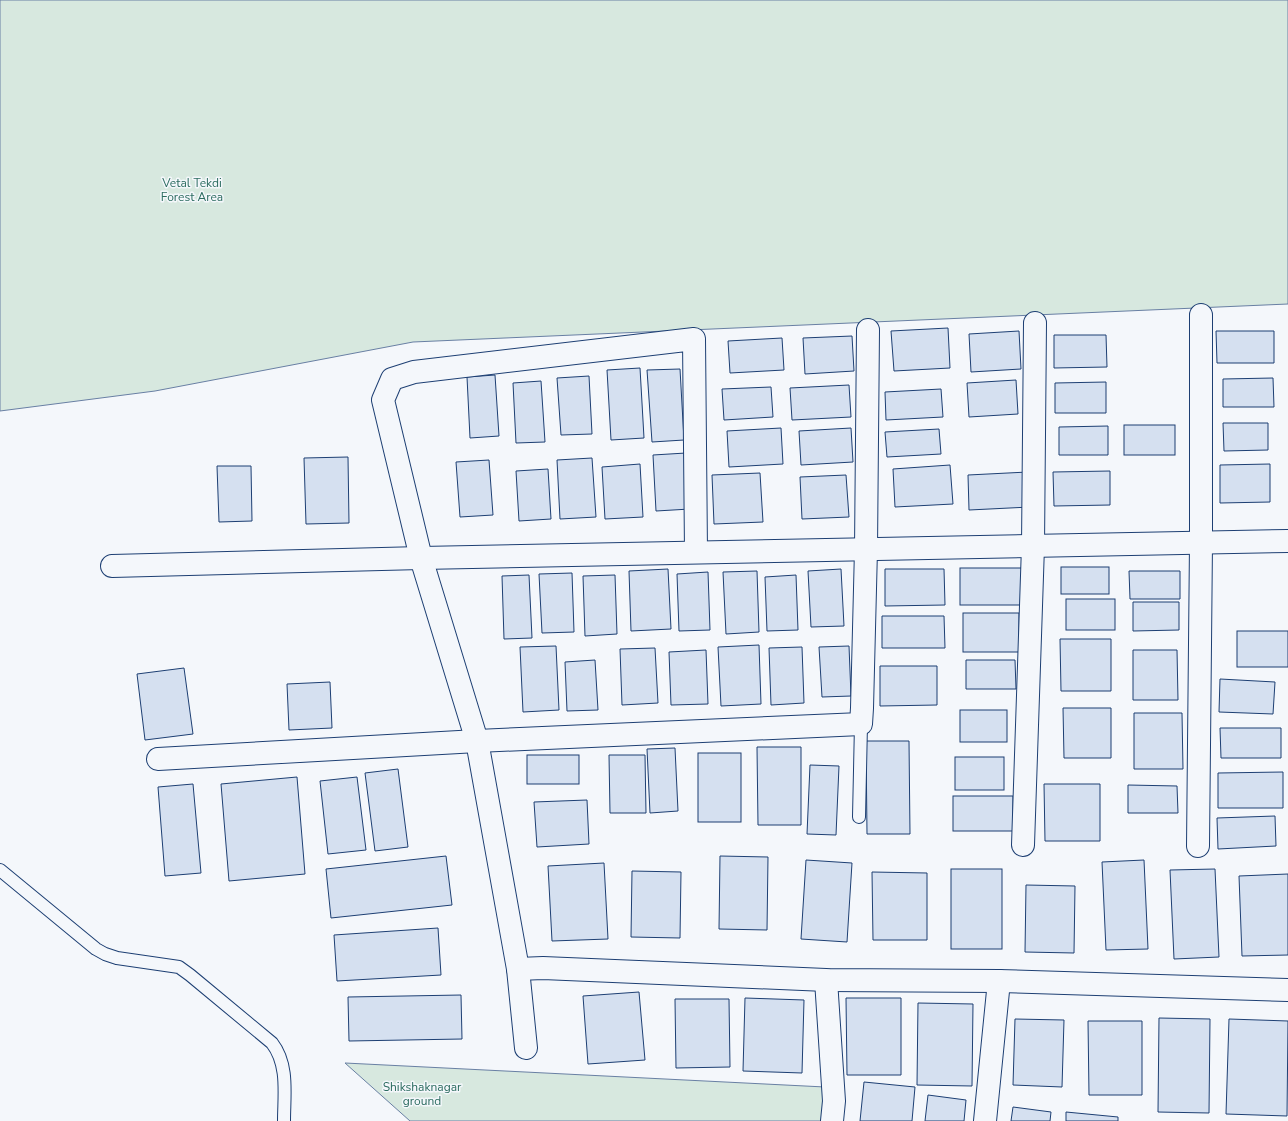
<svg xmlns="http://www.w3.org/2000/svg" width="1288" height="1121" viewBox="0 0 1288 1121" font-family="'Nunito Sans',sans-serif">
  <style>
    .green { fill: #d7e8df; stroke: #687fa3 }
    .building { fill: #d5e0f0; stroke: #1d3f73 }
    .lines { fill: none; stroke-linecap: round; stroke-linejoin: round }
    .service-casing { stroke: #1d3f73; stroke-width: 14 }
    .minor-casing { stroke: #1d3f73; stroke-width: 24 }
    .tertiary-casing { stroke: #1d3f73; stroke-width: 24 }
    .service { stroke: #f4f7fb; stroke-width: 12 }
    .minor { stroke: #f4f7fb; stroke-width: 22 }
    .tertiary { stroke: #f4f7fb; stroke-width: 22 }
    .labels { text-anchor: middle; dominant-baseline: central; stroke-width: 3; stroke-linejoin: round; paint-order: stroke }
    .park-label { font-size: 12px; fill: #2c6c60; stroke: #f4f7fb }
  </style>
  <rect width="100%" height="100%" fill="#f4f7fb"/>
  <!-- green -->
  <g class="green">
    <path d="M0,0h1288v304l-875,38 -258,49 -155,20z"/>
    <path d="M345,1063l480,24 -3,34h-412z"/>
  </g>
  <!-- building -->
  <g class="building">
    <path d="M948,328l2,40 -56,3 -3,-40z"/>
    <path d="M1019,331l2,38 -50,3 -2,-38z"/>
    <path d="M1216,331h58v32h-57z"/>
    <path d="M1054,335h52l1,32 -53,1z"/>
    <path d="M852,336l2,35 -49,3 -2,-36z"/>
    <path d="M782,338l2,32 -54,3 -2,-32z"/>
    <path d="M640,368l4,70 -33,2 -4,-70z"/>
    <path d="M680,369l4,71 -32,2 -5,-72z"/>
    <path d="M495,375l4,61 -29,2 -3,-61z"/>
    <path d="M589,376l3,58 -31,1 -4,-57z"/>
    <path d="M1273,378l1,29h-51v-28z"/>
    <path d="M1016,380l2,34 -49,3 -2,-34z"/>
    <path d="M541,381l4,61 -29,1 -3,-60z"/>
    <path d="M1106,382v31h-51v-30z"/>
    <path d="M849,385l2,32 -59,3 -2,-32z"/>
    <path d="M771,387l2,30 -49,3 -2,-31z"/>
    <path d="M941,389l2,28 -57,3 -1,-28z"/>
    <path d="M1223,423h45v27l-44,1z"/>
    <rect x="1124" y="425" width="51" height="30"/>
    <path d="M1108,426v29h-49v-28z"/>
    <path d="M781,428l2,36 -54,3 -2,-36z"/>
    <path d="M851,428l2,34 -52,3 -2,-34z"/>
    <path d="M939,429l2,25 -54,3 -2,-25z"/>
    <path d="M686,453l4,56 -34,2 -3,-56z"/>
    <path d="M348,457l1,66 -43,1 -2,-66z"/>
    <path d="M592,458l4,59 -36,2 -3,-59z"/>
    <path d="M489,460l4,55 -33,2 -4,-55z"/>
    <path d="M640,464l3,53 -38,2 -3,-52z"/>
    <path d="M1270,464v38l-50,1v-38z"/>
    <path d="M950,465l3,39 -58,3 -2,-38z"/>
    <path d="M217,466h34l1,55 -33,1z"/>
    <path d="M548,469l3,50 -32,2 -3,-50z"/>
    <path d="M1110,471v34l-56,1 -1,-34z"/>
    <path d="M1028,472l2,35 -61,3 -1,-35z"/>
    <path d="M760,473l3,49 -49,2 -2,-49z"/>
    <path d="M846,475l3,42 -47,2 -2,-42z"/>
    <rect x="1061" y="567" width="48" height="27"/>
    <rect x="960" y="568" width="62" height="37"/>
    <path d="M668,569l3,60 -40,2 -2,-60z"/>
    <path d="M841,569l3,57 -33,1 -3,-56z"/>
    <path d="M885,569h59l1,36 -60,1z"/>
    <path d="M757,571l2,61 -33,2 -3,-62z"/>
    <path d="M1129,571h51v28h-50z"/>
    <path d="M708,572l2,58 -31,1 -2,-57z"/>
    <path d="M572,573l2,59 -32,1 -3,-59z"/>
    <path d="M529,575l3,63 -28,1 -2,-63z"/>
    <path d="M615,575l2,59 -32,2 -2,-60z"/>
    <path d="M796,575l2,55 -31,1 -2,-54z"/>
    <rect x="1066" y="599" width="49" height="31"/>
    <path d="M1133,602h46v28l-46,1z"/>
    <rect x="963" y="613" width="56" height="39"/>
    <path d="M882,616h62l1,32h-63z"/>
    <rect x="1237" y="631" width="51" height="36"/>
    <path d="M1060,639h51v52h-50z"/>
    <path d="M759,645l2,59 -40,2 -3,-59z"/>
    <path d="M556,646l3,64 -36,2 -3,-65z"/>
    <path d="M849,646l2,50 -29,1 -3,-50z"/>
    <path d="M802,647l2,56 -33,2 -2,-57z"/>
    <path d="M655,648l3,55 -36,2 -2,-56z"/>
    <path d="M706,650l2,54 -37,1 -2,-53z"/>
    <path d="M1133,650h44l1,50h-45z"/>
    <path d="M595,660l3,50 -31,1 -2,-49z"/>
    <path d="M966,660h49l1,29h-50z"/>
    <path d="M880,666h57v39l-57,1z"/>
    <path d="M184,668l9,66 -48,6 -8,-66z"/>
    <path d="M1220,679l55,3 -2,32 -54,-2z"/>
    <path d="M330,682l2,46 -43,2 -2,-46z"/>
    <path d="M1063,708h48v50h-47z"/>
    <rect x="960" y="710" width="47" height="32"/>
    <path d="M1134,713h48l1,56h-49z"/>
    <path d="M1220,728h61v30h-60z"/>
    <path d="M866,741h43l1,93h-43z"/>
    <path d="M757,747h44v78h-43z"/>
    <path d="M675,748l3,63 -28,2 -3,-64z"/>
    <rect x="698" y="753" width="43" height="69"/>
    <rect x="527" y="755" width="52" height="29"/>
    <path d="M609,755h36l1,58h-36z"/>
    <rect x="955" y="757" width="49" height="33"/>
    <path d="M810,765l29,1 -3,69 -29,-1z"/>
    <path d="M398,769l10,78 -33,4 -10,-78z"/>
    <path d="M1283,772v36h-65v-35z"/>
    <path d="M297,777l8,97 -76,7 -8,-97z"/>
    <path d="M357,777l9,73 -38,4 -8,-73z"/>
    <path d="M193,784l8,89 -36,3 -7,-89z"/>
    <path d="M1044,784h56v57h-55z"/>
    <path d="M1128,785l49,1 1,27h-50z"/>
    <rect x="953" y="796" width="60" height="35"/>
    <path d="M587,800l2,44 -52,3 -3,-45z"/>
    <path d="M1275,816l1,30 -58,3 -1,-31z"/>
    <path d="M446,856l6,49 -121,13 -5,-49z"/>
    <path d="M720,856l48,1 -1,73 -48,-1z"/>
    <path d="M806,860l46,3 -5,79 -46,-3z"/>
    <path d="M1144,860l4,89 -42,1 -4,-88z"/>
    <path d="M604,863l4,76 -56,2 -4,-75z"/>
    <rect x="951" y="869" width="51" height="80"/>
    <path d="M1215,869l4,88 -45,2 -4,-89z"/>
    <path d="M632,871l49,1 -1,66 -49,-1z"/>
    <path d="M872,872l55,1v67h-54z"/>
    <path d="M1288,874v81l-46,1 -3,-80z"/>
    <path d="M1026,885l49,1 -1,67 -49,-1z"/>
    <path d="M438,928l3,47 -104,6 -3,-46z"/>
    <path d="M639,992l6,68 -57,4 -5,-68z"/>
    <path d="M461,995l1,44 -113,2 -1,-44z"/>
    <path d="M745,998l59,2 -2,73 -59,-2z"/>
    <path d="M846,998h55v77h-54z"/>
    <path d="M675,999h54l1,68 -54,1z"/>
    <path d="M918,1003l55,1 -1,82 -55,-1z"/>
    <path d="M1159,1018l51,1 -1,94 -51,-1z"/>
    <path d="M1015,1019l49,1 -2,67 -49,-2z"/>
    <path d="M1229,1019l59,2 -1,95 -61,-2z"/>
    <path d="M1088,1021h54v74h-53z"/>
    <path d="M864,1082l51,5 -3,34h-52z"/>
    <path d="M928,1095l38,5 -2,21h-39z"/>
    <path d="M1013,1107l38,5 -1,9h-39z"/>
    <path d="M1066,1112l52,5v4h-52z"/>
  </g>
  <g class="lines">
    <defs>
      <g id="service">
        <path d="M859,817l2,-93"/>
        <path d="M0,870l96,79 9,5 12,4 62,9 11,8 82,68c17,22 12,52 12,78"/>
      </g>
      <g id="minor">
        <path d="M112,566l309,-8 867,-17"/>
        <path d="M158,759l319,-18 384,-17 1,-16 4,-159 2,-219"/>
        <path d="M1023,845l10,-299 2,-223"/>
        <path d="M1198,846l3,-303v-228"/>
        <path d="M826,980l8,121 -2,20"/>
        <path d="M526,1048l-8,-79 -41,-228 -56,-183 -38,-158 9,-21 22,-7 280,-33 2,213"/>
        <path d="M985,1121l14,-140"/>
      </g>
      <path id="tertiary" d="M518,969l25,-1 283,12 173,1 289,9"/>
    </defs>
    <!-- service casing -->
    <use href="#service" class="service-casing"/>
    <!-- minor casing -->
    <use href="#minor" class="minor-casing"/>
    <!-- tertiary casing -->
    <use href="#tertiary" class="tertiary-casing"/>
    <!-- service -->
    <use href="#service" class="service"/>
    <!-- minor -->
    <use href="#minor" class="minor"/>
    <!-- tertiary -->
    <use href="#tertiary" class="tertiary"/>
  </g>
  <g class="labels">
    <!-- park labels -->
    <g class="park-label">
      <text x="192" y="183">Vetal Tekdi<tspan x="192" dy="14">Forest Area</tspan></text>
      <text x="422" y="1087">Shikshaknagar<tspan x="422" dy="14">ground</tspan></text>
    </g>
  </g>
</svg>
